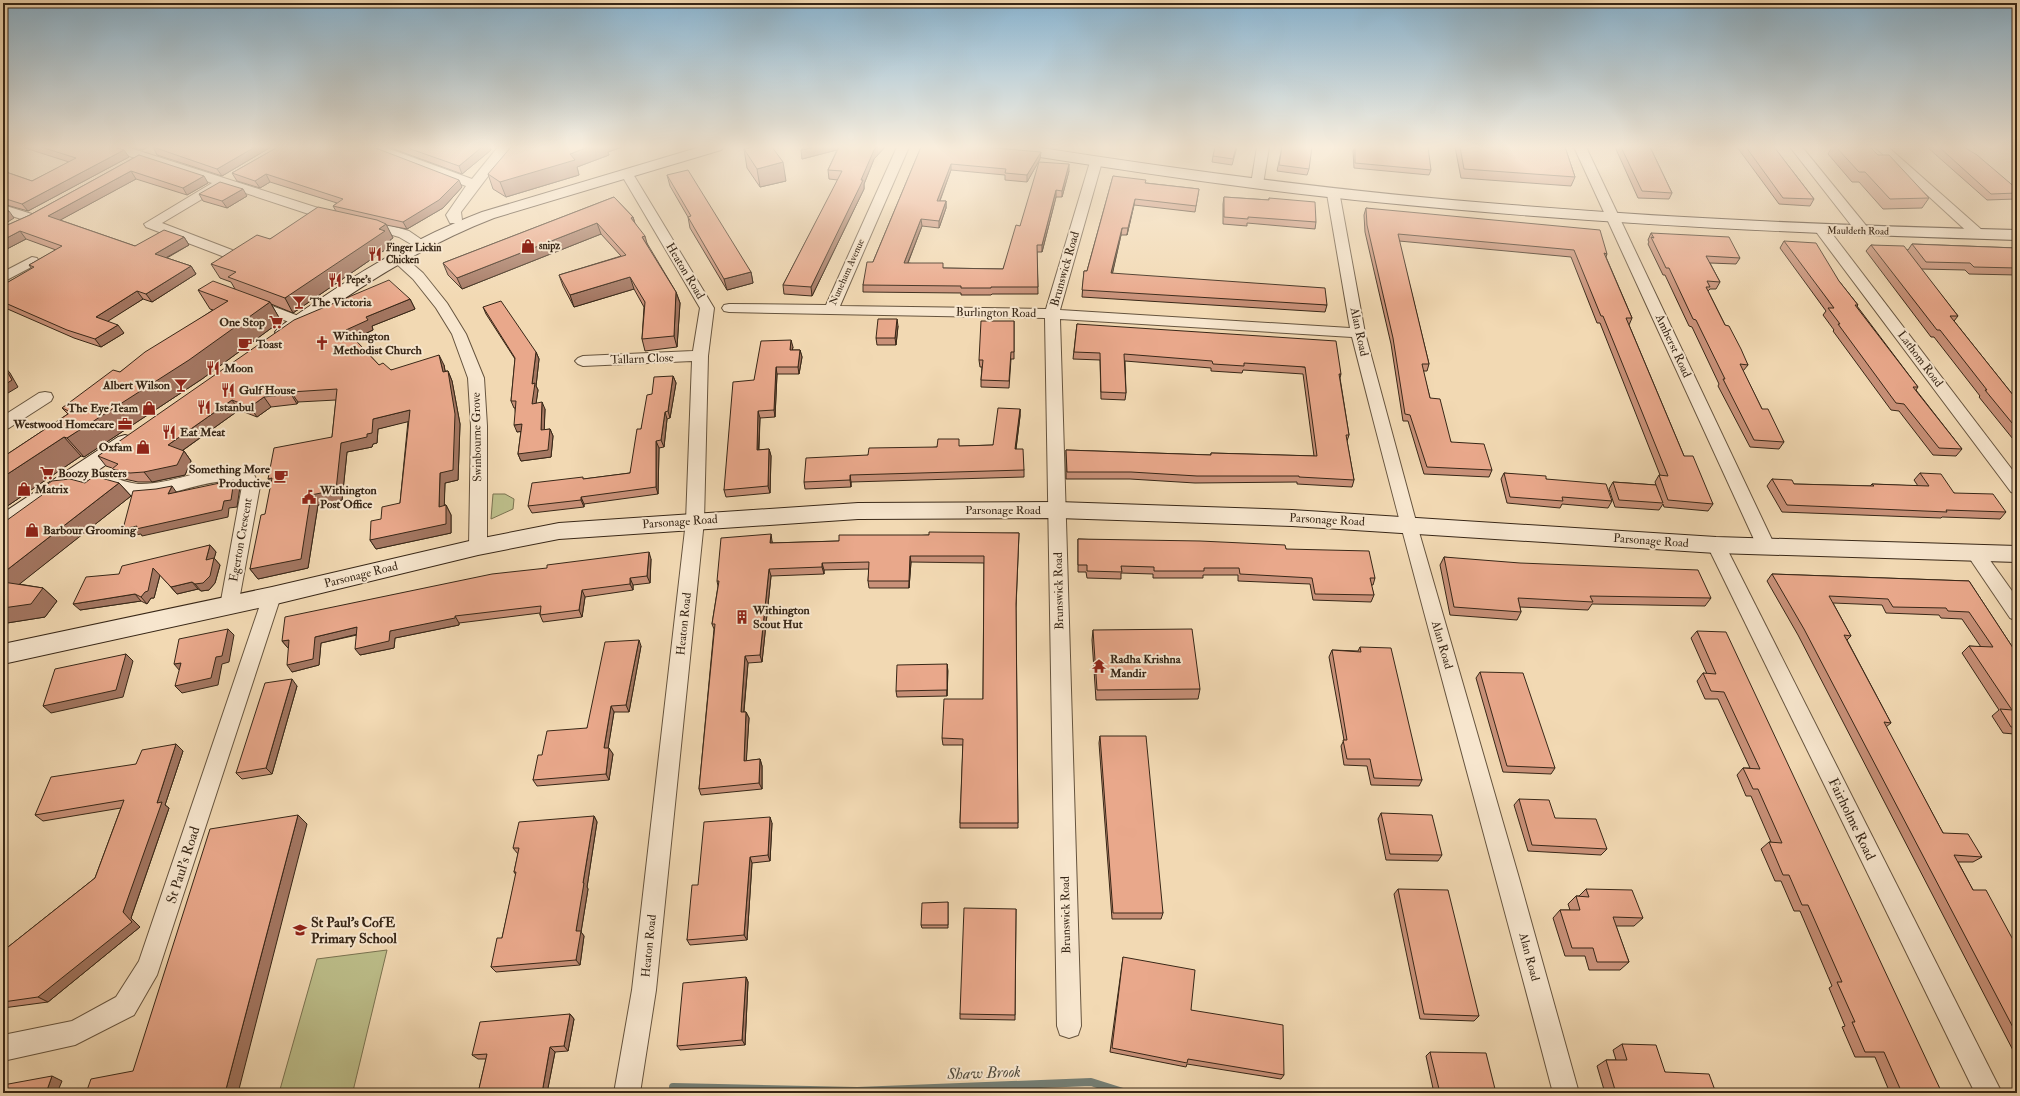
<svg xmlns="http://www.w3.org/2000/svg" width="2020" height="1096" viewBox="0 0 2020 1096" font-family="'IM FELL Double Pica',serif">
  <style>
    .green { fill: #bdbf8b; stroke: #7a7351 }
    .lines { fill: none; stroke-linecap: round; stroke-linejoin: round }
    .stream { stroke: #757f75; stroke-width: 8 }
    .street-casing { stroke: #66543e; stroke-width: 2 }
    .secondary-casing { stroke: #382717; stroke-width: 2 }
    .street { fill: #f7e6ce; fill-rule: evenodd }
    .secondary { fill: #f7e6ce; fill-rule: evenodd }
    .wall { fill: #c89078; stroke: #382717 }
    .shaded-wall { fill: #a37661; stroke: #382717 }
    .building { fill: #e9a88b; stroke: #382717 }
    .labels { text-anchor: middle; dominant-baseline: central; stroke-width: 4; stroke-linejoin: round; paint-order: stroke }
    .far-street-label { font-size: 10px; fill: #382717; stroke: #f7e6ce }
    .far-poi-label { font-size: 10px; font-weight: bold; fill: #382717; stroke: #f7e6ce; text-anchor: start }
    .street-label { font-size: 12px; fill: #382717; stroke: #f7e6ce }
    .poi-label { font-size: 12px; font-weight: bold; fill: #382717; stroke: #f7e6ce; text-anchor: start }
    .near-street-label { font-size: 14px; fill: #382717; stroke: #f7e6ce }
    .near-poi-label { font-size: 14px; font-weight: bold; fill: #382717; stroke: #f7e6ce; text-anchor: start }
    .near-water-label { font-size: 16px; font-style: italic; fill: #514c3e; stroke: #f7e6ce }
  </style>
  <rect width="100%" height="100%" fill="#f2d9b3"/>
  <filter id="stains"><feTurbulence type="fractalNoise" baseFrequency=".005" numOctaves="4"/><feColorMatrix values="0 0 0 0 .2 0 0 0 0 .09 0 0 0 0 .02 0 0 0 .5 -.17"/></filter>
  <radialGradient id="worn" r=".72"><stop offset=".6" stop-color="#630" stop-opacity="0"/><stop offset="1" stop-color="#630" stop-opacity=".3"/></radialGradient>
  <!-- green -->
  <g class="green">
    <path d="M493,494h12l9,5 -1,10 -22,10z"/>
    <path d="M387,950l-34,141 -15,2h-59l38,-134z"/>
  </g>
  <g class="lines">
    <!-- stream -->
    <path class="stream" d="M673,1087l184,4 234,-9 35,11"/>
    <defs>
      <g id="street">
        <path d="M109,147h18l213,68 2,3 -2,3h-10l-106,-35 -62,37 70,27 2,3 -2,3h-10l-76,-29 -2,-3 68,-41 -101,-33z"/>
        <path d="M367,147h17l88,32 26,-32h12l-49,65 1,8 -2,3h-10l-4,-8 20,-29 -97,-36z"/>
        <path d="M897,147h12l-69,159 206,3 44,-147 6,-4 6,4 -42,148 290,18 -23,-134 7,-4 5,1 26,142 52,192 102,353 60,215h-26c-66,-252 -137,-503 -201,-756l-292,-18 21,707 -3,9 -9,3 -9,-3 -3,-9 -12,-708 -316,-6 -5,-1 -2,-3 2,-3 5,-1 97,1z"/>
        <path d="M1257,147h12l-6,37 -6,4 -6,-4z"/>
        <path d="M1574,147h12l189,399 -3,5 -6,2 -6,-2 -3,-5z"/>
        <path d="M1790,147h12l66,81 2,3 -2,3h-10z"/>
        <path d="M1875,147h13l95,84 2,3 -2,3h-10z"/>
        <path d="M627,170l6,4 81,134 -6,48 -4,165 -48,469 -16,103h-26l18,-103 54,-469 6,-160 -109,5 -5,-2 -3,-3 3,-3 5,-2 110,-5 7,-43 -79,-134z"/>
        <path d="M3,205l32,10 2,3 -2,3 -5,1 -27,-9z"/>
        <path d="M364,218l45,13 19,13 -2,3h-10l-17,-10 -40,-12 -2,-3 2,-3z"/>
        <path d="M1822,226l5,1 190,249v18l-6,-2 -194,-259 -2,-3 2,-3z"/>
        <path d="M396,253l5,1 22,19 24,30 19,31 18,44 3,48v121l-3,5 -6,2 -6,-2 -3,-5 2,-121 -3,-48 -16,-44 -16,-26 -23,-29 -24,-22 2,-3z"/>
        <path d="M32,257l5,1 2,3 -2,3 -34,18v-10z"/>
        <path d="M253,299l51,19 2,3 -2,3 -5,2 -51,-20 -2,-3 2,-3z"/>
        <path d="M45,392l6,1 2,4 -2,4 -42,27 -6,2v-14l36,-23z"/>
        <path d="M83,465c18,5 35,17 55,19 36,2 82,-26 115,-11l7,13 -22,120 -2,5 -7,2 -7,-2 -2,-5 22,-120 -1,-4c-30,-5 -61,12 -91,14 -26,2 -50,-11 -73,-21l-2,-4 2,-4z"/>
        <path d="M1716,538l6,2 3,5 277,548h-27l-268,-548 3,-5z"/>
        <path d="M1976,547l6,2 35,49v23l-7,-3 -40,-59 -3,-5 3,-5z"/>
        <path d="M272,589l7,2 2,5 -124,379 -23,40 -59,30 -72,16v-26l69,-14 44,-24 23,-36 124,-365 2,-5z"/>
      </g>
      <g id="secondary">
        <path d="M700,147h24l-3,3 -227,68c-75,29 -139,72 -204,118l-6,2 -6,-2 -3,-4 3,-4c65,-46 130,-88 204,-116z"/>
        <path d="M1000,147h35c159,25 318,46 477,58 168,14 337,21 505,25v10c-211,-6 -421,-16 -631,-37 -126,-12 -252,-31 -378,-51l-5,-2z"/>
        <path d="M125,435l7,2 3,5 -3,5 -121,83 -8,2v-19l115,-76z"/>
        <path d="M1058,502l234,8 424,27 301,9v16l-301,-9 -424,-27 -234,-8 -200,1 -299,20 -81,16 -206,50 -269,59v-20l269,-57 206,-48 81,-16 299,-20z"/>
      </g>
    </defs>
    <!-- street casing -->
    <use href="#street" class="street-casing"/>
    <!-- secondary casing -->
    <use href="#secondary" class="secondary-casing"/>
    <!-- street -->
    <use href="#street" class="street"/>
    <!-- secondary -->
    <use href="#secondary" class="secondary"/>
  </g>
  <!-- wall -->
  <g class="wall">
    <path d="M22,147h93l14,10 -101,54 -25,-7v-33l29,10 37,-19z"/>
    <path d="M131,147h17l-6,3z"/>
    <path d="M153,147h118l-49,29 -65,-21z"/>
    <path d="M278,147l184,40 -19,21 -36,21 -21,-4 7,13 -3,2 2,5 -99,68 -22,-9 10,17 -79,58 -118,78 -3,-1 -78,53v-52l65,-43 -6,-6 58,-36 93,-62 -3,-1 -12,-19 37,-1 -4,-7 -11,-4 -9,-14 125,-53 -3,-5 4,-3 -67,-21 -10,6 -23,-7 -5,-8z"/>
    <path d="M388,147h102l1,3 -29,24z"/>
    <path d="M622,147l-14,5 1,3 -32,12 2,8 -73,22 -13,-8 -5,-15z"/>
    <path d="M804,147h81l-11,12 -10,25v5l-52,107 -28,-2 -1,-9 55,-105 -9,-1 -1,-9 9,-20 -35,9z"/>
    <path d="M921,147l119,12 -13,23 -22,-2v-5l-54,-5 -11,31h6v7l-7,20 -17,-2 -14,37 35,5 60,1 17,-43 49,-55 -7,26h-6l-14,55h-5l1,42h-46l-1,1h-30v-2l-98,-1v-7l10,-23z"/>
    <path d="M1237,147l-5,18 -20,-3 1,-6z"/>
    <path d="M1282,147l27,22 -2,6 -30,-4z"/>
    <path d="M1355,147l76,23 -2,5 -75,-7 -1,-17z"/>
    <path d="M1455,147h110l10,30 -4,9 -110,-8z"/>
    <path d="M1615,147h35l22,46 -3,6 -31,-1z"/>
    <path d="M1737,147h37l40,52 -4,7 -31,-2z"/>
    <path d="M1832,147h38l8,8 51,43 -7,10 -39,1 -24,-27h-7l-24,-28z"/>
    <path d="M1927,147h37l53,42v9l-1,1 -29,1z"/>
    <path d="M744,149l42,32 -26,6 -13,-19z"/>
    <path d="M139,155l69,28 -21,12 -51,-16 -76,41 75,26 49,-9 5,8 -22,13 24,8 5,8 -44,28 -9,-3 -36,22 17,12 -23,14 -27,-9 -71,-31v-22l29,-16 -3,-4 27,-15 -30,-11 -23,12v-24l27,-12z"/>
    <path d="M667,175l84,97 2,11 -26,7 -37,-62 -2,-11 -18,-31z"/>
    <path d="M1113,176l33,7 53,6 -4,23 -61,-7 -7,30h-6l-9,39 215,31 -2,7 -243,-15 2,-26h3z"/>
    <path d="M199,194l48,2 -20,12 -24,-7z"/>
    <path d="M614,197l19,20 2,6 41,69 4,11 -3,44 -32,4 -3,-12 2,-32 -10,-18 -60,18 -11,-21 -4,-11 62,-19 -20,-22 -139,55 -14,-14 -5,-12z"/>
    <path d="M1224,197l45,3v-2l47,24 -1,7 -68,-6v3l-24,-2v-20z"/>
    <path d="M1366,208l241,46 -1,3 26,61 -3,7 55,131 29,48 -5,7 -44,-4 -1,-3 -4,6 -44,-3 -6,-18 4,-7 43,3 -1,-3 4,-7h1l-60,-152h-3l-26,-66 -172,-16 30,123 -2,7h-4l7,27 21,44 41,28 -3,7 -65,-3 -16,-53h-5l-12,-77 -26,-112 -1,-17z"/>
    <path d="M1651,233l89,25 -4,6 -26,-1 10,19 -4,7h-6l-2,2 17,34 23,40 -5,6 19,38 22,33 -5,7 -29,-2 -32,-61 1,-2 -27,-57 -3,-1 -24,-51h-2l-15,-31 1,-2 -1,-2z"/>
    <path d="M1784,241l55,40 19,24 -1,1 61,81 -2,3 46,59 -6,7 -23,-1 -34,-44 -8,-1 -58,-79 1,-1 -11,-15 3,-4 -46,-63z"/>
    <path d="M1912,244l105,4v27l-48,-1 -4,-4 -44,-1 37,47 -4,5 63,79v44l-38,-47 1,-1 -46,-59h-3l-65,-86 5,-6 37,5z"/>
    <path d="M410,299l5,10 -43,17 1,4 -19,9 25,26 12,5 53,-5 1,6h3l4,10 8,43 -2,56 -13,3 -1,22h2l5,10v18l-75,16 -6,-9 11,-21 19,-16 8,-82 -30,8 -1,14 -4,1 -1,3 -25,5 -5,48 -24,5 -10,63 -50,11 -8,-10 15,-55 67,-77 4,-37 -38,2 -1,2 -26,3 -14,10 -18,-7 -57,41h2l7,10 -6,14 -33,7h-14l-18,-4 -8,-10 -6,-2 -8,-10z"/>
    <path d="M483,307l53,45 3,7 -3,27 2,4 -2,13 9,6 -1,21 6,-1 3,7 -2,21 -30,4 -3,-7 3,-23 -4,1 -2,-24h-1l-3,-7 4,-42 -29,-45z"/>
    <path d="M1014,321v38h-3l-2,29 -28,-1v-7l1,-13h-2l-1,-7z"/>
    <path d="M1077,324l264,50 -1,4 9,57 -2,6 7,39 -2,7 -55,-3v-2l-102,1 -65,-4h-64v-29l145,5v-2l103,3 -11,-82 -60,-4 -1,3 -31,-2v-3l-86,-7 1,32 -1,7 -24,-1 -1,-39 -27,-1z"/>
    <path d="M898,326l-2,19h-19l-1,-7z"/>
    <path d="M793,347l-1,3h8l2,7 -3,17h-22l-2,43 -15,1 -1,32 10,-1 2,7 -1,37 -44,4 -2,-7 30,-110z"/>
    <path d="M673,376l3,7 -6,35 -3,1 -3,28 -5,1 -1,46 -74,10v3l-52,6 -4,-7 56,-27 46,-6 11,-44 11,-35z"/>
    <path d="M1020,409v7l-4,33 8,21v7l-173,5v5l-46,2 -1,-7 64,-27 69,-8 56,-2z"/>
    <path d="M1504,473l42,6 66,22 -4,7 -46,-4 -2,4 -53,-5 -6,-24z"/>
    <path d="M1920,473l34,20 52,19 -6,7 -58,-2 -1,1 -159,-6 -15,-26 5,-7 22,5 76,2 2,-2 46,2 -4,-6z"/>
    <path d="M85,483h34l12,13 -112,88 24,4 14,13 -12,16 -38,6h-4v-100z"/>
    <path d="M1019,533l-3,75 2,220h-58v-5l3,-78h-20l-1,-7 41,-39 1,-136 -73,-1 -2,26h-40l-1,-7 1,-12 -45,1v4l-53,2 -9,86 -14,1 -4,49h2l3,6 -3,43 14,-2 2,7v23l-61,6 -2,-6 15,-160 -2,-5 6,-38 -1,-5 55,-40v2l67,-2 90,-6z"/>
    <path d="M1078,539l208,10 89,29 -2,7h-2l3,10 -3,7 -58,-2 -3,-16 -72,-3v-6h-35v3h-50v-4l-32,-1v6l-34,-1 -1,-6h-8z"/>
    <path d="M210,545l6,7 -2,6 6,7 -5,18 -6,7 -8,1 -3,-2 -21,5 -17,-19 -6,23h-3l-4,6 -6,-3 -61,9 39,-36z"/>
    <path d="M1444,557l267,41 -6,8 -113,-2 -4,6 -68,-3 1,5 -4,8 -67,-5 -10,-50z"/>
    <path d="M651,559l-1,24 -17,2v5l-48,7 -3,20 -39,5 -3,-7v-2l-81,10v2l-64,13 -1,10 -34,7 -3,-20 -36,8 -2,22 -27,7 -3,-24h-1l-6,-7z"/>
    <path d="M1772,574l197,7 48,73v84l-3,-4 -11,-1 -11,-17 7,-6 -37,-57 7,-7 12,1 -19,-28 -21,-1 -2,-3 -53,-2 -4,-8 -49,-2 18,33 -4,4 44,83 -5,4 57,106 39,24 -9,5h-15l15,28 44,57v111l-219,-423 -31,-54z"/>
    <path d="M1093,630l107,59 -2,10 -102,1 -4,-60z"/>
    <path d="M1697,631l245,462h-52l-15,-36h-20l-13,-30 3,-1 -16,-38 3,-2 -32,-75h-6l-13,-30h-6l-14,-32 8,-7h2l-20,-46h-5l-9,-21 6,-7h7l-32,-69h-13l-8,-18 6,-8 4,1 -16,-36z"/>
    <path d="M641,646l-12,66h-15l-6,36 5,6 -4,26 -72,6 -4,-6 9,-25 45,-27z"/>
    <path d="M1360,647l62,133 -3,6 -48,-1 -4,-19 -23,-1 -3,-19 3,-6 -15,-83 3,-7 26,1z"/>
    <path d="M947,664v32l-50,1 -1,-6z"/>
    <path d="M1480,672l75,96 -4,6 -48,-2 -27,-94z"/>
    <path d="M297,686l-25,88 -30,5 -6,-6z"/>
    <path d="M1100,736l63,177 -2,6h-49l-13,-176z"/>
    <path d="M176,744l7,7 -18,54 4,3 -38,110 9,9 -92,75 -45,6v-57l92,-73 26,-70 -78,13 -8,-6z"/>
    <path d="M1519,799l36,19 52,31 -6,6 -73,-4 -14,-46z"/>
    <path d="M1381,813l61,42 -4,6 -52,-1 -8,-41z"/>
    <path d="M594,816l3,6 -10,65 1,2 -7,43 3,4 -4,29 -84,7 -5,-5 11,-29 14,-63 -2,-3 4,-18 -5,-6z"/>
    <path d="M772,823l-2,38 -18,2 -5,77 -57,5 -3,-5 11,-55z"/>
    <path d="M1398,889l81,127 -5,5 -54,-2 -26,-125z"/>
    <path d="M1586,889l57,29 -9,8h-18l13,36 -9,8h-31l-4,-14h-20l-12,-38 7,-8h10l-2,-6 8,-8h3z"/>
    <path d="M948,902v26h-26l-1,-3z"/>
    <path d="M1016,909l-1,111 -55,-1v-5z"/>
    <path d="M1123,957l68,53 93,65 -3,4 -94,-15 -1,3 -76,-15z"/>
    <path d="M746,977l2,5 -3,63 -65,5 -3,-4z"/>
    <path d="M570,1014l4,5 -6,32 -13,1 -8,41h-69l8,-34h-8l-6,-4z"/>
    <path d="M1622,1044l43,28 51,21h-111l-8,-27 9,-6h10l-3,-10z"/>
    <path d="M1430,1052l66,41h-62l-8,-37z"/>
  </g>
  <!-- shaded-wall -->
  <g class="shaded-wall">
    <path d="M140,147h8l-6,3z"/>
    <path d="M255,147h16l-49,29 -5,-7z"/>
    <path d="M482,147h8l1,3 -29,24 -3,-8z"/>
    <path d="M588,147h34l-14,5 1,3 -32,12 2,8 -73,22 -6,-15z"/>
    <path d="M815,147h28l1,1 -42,11 -1,-9z"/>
    <path d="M877,147h8l-11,12 -10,25v5l-52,107 -1,-9 63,-137z"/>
    <path d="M124,150l5,7 -101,54 -6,-7z"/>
    <path d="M1041,152l-1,7 -13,23v-7z"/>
    <path d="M783,162l3,19 -26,6 -3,-18z"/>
    <path d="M951,164v6l-14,38v-7z"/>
    <path d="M1069,164v7l-7,26v-6z"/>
    <path d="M131,171l5,8 -83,45 -5,-8z"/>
    <path d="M266,174l4,8 -10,6 -5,-7z"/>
    <path d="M204,176l4,7 -21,12 -4,-7z"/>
    <path d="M459,180l3,7 -19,21 -36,21 -4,-7z"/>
    <path d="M243,189l4,7 -20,12 -5,-7z"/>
    <path d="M1056,190v7l-14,55v-7z"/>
    <path d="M1135,199l-1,6 -7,30 1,-7z"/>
    <path d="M946,201v7l-7,20v-7z"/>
    <path d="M9,211l5,7 -11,7v-11z"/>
    <path d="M633,217l3,11 -5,-10z"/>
    <path d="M921,219l1,7 -17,44 -1,-7z"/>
    <path d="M597,223l4,11 -139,55 -5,-11z"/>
    <path d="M386,224l7,14 -3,2 2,5 -99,68 -8,-15 94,-69z"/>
    <path d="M1122,228l-1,7 -10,45v-7z"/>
    <path d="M20,231l6,8 -23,12v-11z"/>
    <path d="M645,236l3,11 -6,-10z"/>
    <path d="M184,237l5,8 -29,16 -5,-7z"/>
    <path d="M191,266l5,8 -44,28 -6,-8z"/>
    <path d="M751,272l2,11 -26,7 -3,-11z"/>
    <path d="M630,277l4,12 -60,18 -4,-12z"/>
    <path d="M137,291l6,8 -41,26 -6,-8z"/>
    <path d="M676,292l4,11 -3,44 -3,-11z"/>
    <path d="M410,299l5,10 -43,17 1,4 -22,10 -5,-10 20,-13z"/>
    <path d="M270,302l11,19 -79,58 -118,78 -17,-19z"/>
    <path d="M897,319l1,7 -2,19 -1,-7z"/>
    <path d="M118,325l6,8 -23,14 -6,-8z"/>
    <path d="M791,340l2,7 -2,10 -1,-7z"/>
    <path d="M800,350l2,7 -3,17 -1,-7z"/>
    <path d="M536,352l3,7 -3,27 2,4 -3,21 -3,-7v-20z"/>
    <path d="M439,355l5,10 3,17 -4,-10z"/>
    <path d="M4,366l6,7 8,14 -15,9z"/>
    <path d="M776,367l1,7 -2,43 -1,-7z"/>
    <path d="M448,371l4,10 8,43 -2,56 -13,3 -1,33 -5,-9 1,-34z"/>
    <path d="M673,376l3,7 -6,35 -2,-7z"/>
    <path d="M291,392l7,10 -1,2 -6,-10z"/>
    <path d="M264,397l7,10 -14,10 -7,-10z"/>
    <path d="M232,400l7,10 -63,45 -8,-10z"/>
    <path d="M542,402l3,7 -1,28 -3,-7z"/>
    <path d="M1020,409v7l-5,40v-7z"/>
    <path d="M410,410l5,10 -37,9 -1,14 -4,1 -1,3 -25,5 -5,48 -24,5 -10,63 -50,11 -8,-10 61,-74 30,-52 26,-9 6,-15z"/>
    <path d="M758,411l2,7 -2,39 -1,-7z"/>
    <path d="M665,412l2,7 -3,28 -3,-7z"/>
    <path d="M522,424l3,7 -8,1 -3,-7z"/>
    <path d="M550,429l3,7 -2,21 -30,4 -3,-7z"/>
    <path d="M64,437l17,19 -78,53v-32z"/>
    <path d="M656,441l3,7 -1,46 -2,-7z"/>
    <path d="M769,449l2,7 -1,37 -2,-7z"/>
    <path d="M184,451l7,10 -6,14 -33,7 -8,-10z"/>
    <path d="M850,475l1,7v5l-1,-7z"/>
    <path d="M272,478l3,10 -7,-9z"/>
    <path d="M234,480l6,7 -3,20 -8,1 -1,9 -86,19 -1,-2 -12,2 -6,-7 101,-28z"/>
    <path d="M119,483l12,13 -124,98 -4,-4v-17z"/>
    <path d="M172,486l5,7 -9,1z"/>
    <path d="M581,497l3,7v3l-3,-7z"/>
    <path d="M446,505l5,10v18l-75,16 -6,-9z"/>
    <path d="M771,534l1,7v9l-2,-7z"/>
    <path d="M210,545l6,7 -4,14 -6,-6z"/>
    <path d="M649,552l2,7 -1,24 -3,-7z"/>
    <path d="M910,556l1,6 -2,26v-7z"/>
    <path d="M214,558l6,7 -5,18 -6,7 -8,1 -6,-7z"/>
    <path d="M822,563l2,7v4l-2,-7z"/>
    <path d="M153,568l7,7 -6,23h-3l-4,6 -6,-7z"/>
    <path d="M769,569l2,7 -9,86 -2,-7z"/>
    <path d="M630,578l3,7v5l-3,-6z"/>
    <path d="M192,582l6,7 -21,5 -6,-7z"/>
    <path d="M43,588l14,13 -12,16 -38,6 -4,-4v-11z"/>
    <path d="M582,590l3,7 -3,20 -3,-7z"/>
    <path d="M135,594l6,7 -61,9 -7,-6z"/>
    <path d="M455,616l4,7v2l-64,13 -1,10 -34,7 -5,-6 35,-18z"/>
    <path d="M357,627l5,6 -41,10 -2,22 -27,7 -5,-7 28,-28z"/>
    <path d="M228,629l6,6 -5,27 -7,2 -4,21 -36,8 -7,-7 41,-29z"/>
    <path d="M289,640l6,6 -7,2 -6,-7z"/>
    <path d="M639,640l2,6 -12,66 -3,-7z"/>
    <path d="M126,654l7,7 -10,36 -72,16 -8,-7z"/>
    <path d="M745,656l3,7 -5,56 -2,-7z"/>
    <path d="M181,663l-1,8 -6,-7z"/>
    <path d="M947,664l1,7 -1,25z"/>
    <path d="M292,679l5,7 -25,88 -6,-6z"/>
    <path d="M611,706l3,6 -7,43 -3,-7z"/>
    <path d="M746,712l3,6 -3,49 -2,-6z"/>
    <path d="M176,744l7,7 -18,54 4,3 -38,110 9,9 -92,75 -10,-5 85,-85 34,-109z"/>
    <path d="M609,748l4,6 -4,26 -3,-6z"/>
    <path d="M760,759l2,7v23l-3,-6z"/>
    <path d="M3,783l4,2 -4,8z"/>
    <path d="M298,815l9,9 -69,269h-13z"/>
    <path d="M594,816l3,6 -10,65 1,2 -7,43 3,4 -4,29 -4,-5v-29l7,-48z"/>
    <path d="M770,817l2,6 -2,38 -2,-6z"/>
    <path d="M750,857l2,6 -5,77 -3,-5z"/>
    <path d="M746,977l2,5 -3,63 -3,-5z"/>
    <path d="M570,1014l4,5 -6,32 -4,-5z"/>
    <path d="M550,1047l5,5 -8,41h-5z"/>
    <path d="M52,1076l10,5 -5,12h-11z"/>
  </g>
  <!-- building -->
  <g class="building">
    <path d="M41,147h74l9,3 -102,54 -19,-6v-27l29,10 44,-23z"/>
    <path d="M153,147h102l-38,22z"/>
    <path d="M278,147h95l86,33 -20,20 -36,22 -70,-16 10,-7 -77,-25 -11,7 -23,-8z"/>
    <path d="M405,147h77l-23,19z"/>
    <path d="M511,147h77l-18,7 5,6 -75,22 -12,-8z"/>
    <path d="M753,147h19l11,15 -26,7 -13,-20z"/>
    <path d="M804,147h11l-14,3z"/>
    <path d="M839,147h38l-3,3 -13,30h2l-52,107 -28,-2 59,-114 -14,-1z"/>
    <path d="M921,147h63l57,5 -14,23 -22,-2 1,-4 -55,-5 -14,37h9l-7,20 -18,-2 -17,44h39v5l60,1 13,-44 4,1 19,-64 30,2 -7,27 -6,-1 -14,55h-5l1,42h-47v1h-30v-2l-98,-1 4,-23h6z"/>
    <path d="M1215,147h21l-3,12 -20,-3z"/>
    <path d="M1282,147h30l-3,22 -30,-4z"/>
    <path d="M1355,147h73l3,23 -76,-7z"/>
    <path d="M1460,147h105l10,30 -111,-8z"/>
    <path d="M1621,147h29l22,46 -30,-2z"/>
    <path d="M1746,147h28l40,52 -31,-1z"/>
    <path d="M1836,147h34l8,8h11l40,43 -39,1 -25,-27h-6z"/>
    <path d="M1939,147h25l13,8 40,34v4l-26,1z"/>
    <path d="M139,155l65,21 -21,12 -52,-17 -83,45 87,30 29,-16 20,7 -29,17 36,12 -45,28 -9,-3 -41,26 22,8 -23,14 -28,-9 -64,-28v-17l31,-18 -5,-2 33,-19 -42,-15 -17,9v-13l27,-12z"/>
    <path d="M688,170l63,102 -27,7 -36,-62 3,-1 -24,-41z"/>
    <path d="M1113,176l33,4 -1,3 54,6 -3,17 -61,-7 -7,29h-6l-11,45 214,15 2,17 -245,-15 2,-19h3z"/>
    <path d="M220,182l23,7 -21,12 -23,-7z"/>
    <path d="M614,197l19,20 -2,1 14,18 -3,1 34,55 -2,44 -32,3 3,-37 -15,-25 -60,18 -11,-20 67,-20 -29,-32 -140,55 -14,-15z"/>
    <path d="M1224,197l45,3v-2l46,4 1,20 -68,-5v2l-24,-2z"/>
    <path d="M318,207l59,13 9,4 -7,5 6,2 -100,67 -57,-21 8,-5 -25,-8 46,-29 13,4z"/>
    <path d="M1366,208l234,22 7,24 -3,-1 28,65h-6l58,138h9l20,48 -45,-4 -9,-25 9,1 -65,-160h-2l-27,-66 -176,-16 31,130h-7l8,34 10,1 11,43 33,2 8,26 -65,-3 -17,-52 -5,-1 -12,-76 -26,-113z"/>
    <path d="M3,209l6,2 -6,3z"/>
    <path d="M1651,233l78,4 11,21 -34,-2 14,26 -13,-1 3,6h-4l19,38 4,1 12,23 7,16 -8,-1 22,45h6l16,33 -30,-2 -31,-61h2l-29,-59 -3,-1 -24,-51h-3l-15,-31 3,1z"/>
    <path d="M1784,241l32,2 23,38 19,24h-3l63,82h-5l49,62 -23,-1 -35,-44 -8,-1 -58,-79h2l-12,-16h6z"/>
    <path d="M1912,244l105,4v20l-43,-1 -4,-4 -44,-1z"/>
    <path d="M1871,245l33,1 54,70h-8l67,84v29l-32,-39h2l-47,-60h-3z"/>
    <path d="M389,280l21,19 -44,18 2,3 -22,10 33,35 4,-2 8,7 48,-15 4,17 5,-1 7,43 -2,56 -13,3 -1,34 7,-2v19l-76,16 1,-19 10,-2 1,-12 18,-4 10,-93 -37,9 -1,14 -5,1v3l-26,6 -5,47 -25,5 -10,64 -51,10 11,-54 4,-1 7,-36 -4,1 6,-31 58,-11 5,-48 -46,3v2l-27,3 -14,10 -18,-7 -64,45 16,6 -7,14 -33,7 -14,1 -18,-4 6,-5 -20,-8 196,-136z"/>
    <path d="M213,281l57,21 -81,58 -122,78 -3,-1 -61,40v-20l68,-45 -9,-4 51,-38 7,2 25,-20 83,-51 -30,-11z"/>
    <path d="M501,301l35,51 -4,32 3,-1 -3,21 10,-2 -1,28 9,-1 -2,21 -30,4 4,-30 -8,1 2,-24h-5l4,-43 -32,-51z"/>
    <path d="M878,319h19l-2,19h-19z"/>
    <path d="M981,321h33v31h-3l-2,29 -28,-1 2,-20h-4z"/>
    <path d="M1077,324l259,17 5,33h-2l10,61h-3l8,45 -55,-3v-1h-102l-66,-4h-64l-1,-22 145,5v-2l106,3 -12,-89 -61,-4v3l-31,-2 -1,-3 -88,-7 2,39 -25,-1 -1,-39 -26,-1z"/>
    <path d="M791,340l-1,10h10l-2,17h-22l-2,43 -16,1 -1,39 12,-1 -1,37 -44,4 9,-108 21,-2 7,-39z"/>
    <path d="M4,366l8,14 -9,6v-19z"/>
    <path d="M673,376l-5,35 -3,1 -4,28 -5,1v46l-75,10v3l-53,6 4,-23 51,-6v2l47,-6 7,-44h4l6,-34 5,-1 2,-17z"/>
    <path d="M998,408l22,1 -5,40h8l1,21 -174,5v5l-46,2 2,-24 62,-3 1,-7 68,-1 1,-8h21v7l34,-1z"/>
    <path d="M1504,473l42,3v3l60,5 6,17 -50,-4 1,4 -53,-4z"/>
    <path d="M1920,473l21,1 13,19 39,1 13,18 -60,-2 1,2 -160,-7 -15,-26 20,1 2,4 80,2 -2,-2 57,2z"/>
    <path d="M94,476l25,7 -116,90v-50l39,-28 -3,-5 13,-9 18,-2 15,4z"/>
    <path d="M234,480l-3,20 -7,1 -2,9 -86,19 1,-3 -14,3 10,-38 23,-2 16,-3 -4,8z"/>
    <path d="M1613,482l43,3 7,18 -44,-3z"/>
    <path d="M929,532l90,1 -3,71 2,219h-58l3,-84 -21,-1 2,-39h39l1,-143h-74l-1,25h-41l1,-19 -47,1v4l-53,2 -9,86 -15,1 -4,56h5l-2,49 16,-2 -1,24 -60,6 16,-165h-3l7,-43h-2l4,-43 50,-4 -1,9 69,-2v-6h90z"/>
    <path d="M1078,539l122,2 85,4 1,4 83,2 6,27h-5l4,17 -59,-1 -3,-16 -72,-4 -1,-6h-35v3h-50v-4l-33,-1 1,6 -35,-1v-6h-9z"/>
    <path d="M210,545l-4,15 8,-2 -4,18 -7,7 -8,1 -3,-2 -21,5 -18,-19 -5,23 -3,1 -4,5 -6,-3 -62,10 13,-27 33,-3 3,-8z"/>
    <path d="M649,552l-2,24 -17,2v6l-48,6 -3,20 -39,5 1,-9 -86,10v2l-65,13 -1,10 -34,8 2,-22 -42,10 -2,22 -26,6 2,-25 -7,1 3,-24 207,-43 55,-6v-3z"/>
    <path d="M1444,557l76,6 178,7 13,28 -121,-2 3,6 -75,-4 3,14 -67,-5z"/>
    <path d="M1772,574l197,7 48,73v73h-6l-11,-18 12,1 -43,-64 24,1 -24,-35 -21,-1 -2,-3 -53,-1 -5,-8 -59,-3 22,40 -7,-1 47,88 -7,-1 59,111 25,1 14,23 -28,-2 19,35h13l31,57v17l-1,-1 1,2v70l-213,-406z"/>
    <path d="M3,582l40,6 -12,16 -28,4z"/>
    <path d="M228,629l-6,27 -6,1 -5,21 -36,8 6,-23 -7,1 5,-25z"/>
    <path d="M1192,629l8,60 -103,1 -4,-60z"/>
    <path d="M1697,631l29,1 216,461h-40l-18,-41h-19l-13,-30h3l-18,-40h5l-34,-77h-6l-13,-30h-6l-14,-33 13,1 -24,-54h-5l-10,-21 17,1 -36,-77 -13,-1 -8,-18 13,1z"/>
    <path d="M639,640l-13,65 -15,1 -7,42h5l-3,26 -73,6 5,-25h4l5,-24 40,-3 18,-86z"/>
    <path d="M1360,647l31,1 31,132 -48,-2 -4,-19h-23l-4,-19h4l-15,-90 29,2z"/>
    <path d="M126,654l-10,36 -73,16 12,-37z"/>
    <path d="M947,664v26l-51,1 1,-26z"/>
    <path d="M1480,672l43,1 32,95 -48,-2z"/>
    <path d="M292,679l-26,89 -30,5 29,-90z"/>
    <path d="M1100,736h46l17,177h-50z"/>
    <path d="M176,744l-19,59 5,-1 -39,110 9,10 -94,75 -35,5v-51l92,-73 29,-78 -89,15 16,-38 85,-13 6,-14z"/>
    <path d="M1519,799l30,1 6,18 41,1 11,30 -75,-4z"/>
    <path d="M1381,813l51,2 10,40 -52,-1z"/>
    <path d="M298,815l-73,278h-139l5,-14 42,-8 77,-242z"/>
    <path d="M594,816l-11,67h1l-8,48h5l-5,29 -85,7 6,-29h5l14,-66h-2l5,-24h-6l6,-26z"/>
    <path d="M770,817l-2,38 -18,2 -6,78 -57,5 5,-55h6l6,-63z"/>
    <path d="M1398,889l50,1 31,126 -55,-2z"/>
    <path d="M1586,889l46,1 11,28 -30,-1 16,45h-32l-4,-14h-21l-12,-38h20l-4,-14 13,1z"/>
    <path d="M948,902v23h-27l1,-22z"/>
    <path d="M964,908l52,1 -1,106 -55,-1z"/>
    <path d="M1123,957l72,13 -4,40 92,15 1,50 -96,-16 -1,4 -75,-15z"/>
    <path d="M746,977l-4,63 -65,6 6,-63z"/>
    <path d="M570,1014l-6,32 -14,1 -8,46h-64l9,-39 -15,1 8,-33z"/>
    <path d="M1622,1044l34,1 9,27 44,2 7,19h-100l-10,-33h21z"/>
    <path d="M1430,1052l56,1 10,40h-56z"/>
    <path d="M52,1076l-6,17h-43v-8z"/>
  </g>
  <!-- sky -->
  <linearGradient id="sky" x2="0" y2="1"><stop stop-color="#8ab6d3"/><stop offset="0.49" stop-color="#f9eedd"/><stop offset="1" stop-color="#f9eedd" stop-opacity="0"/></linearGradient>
  <rect width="2020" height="300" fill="url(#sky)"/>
  <!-- icons -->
  <defs>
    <symbol id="shop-bare" viewBox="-9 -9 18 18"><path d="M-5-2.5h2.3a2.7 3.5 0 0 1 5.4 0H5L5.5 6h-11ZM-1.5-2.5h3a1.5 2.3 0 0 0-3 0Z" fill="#8f2418" stroke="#f7e6ce" stroke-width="2.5" paint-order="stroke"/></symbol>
    <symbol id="restaurant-bare" viewBox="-9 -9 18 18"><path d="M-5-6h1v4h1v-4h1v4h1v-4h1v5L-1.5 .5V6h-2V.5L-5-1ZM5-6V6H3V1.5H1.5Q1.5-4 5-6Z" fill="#8f2418" stroke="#f7e6ce" stroke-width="2.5" paint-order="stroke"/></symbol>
    <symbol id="bar-bare" viewBox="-9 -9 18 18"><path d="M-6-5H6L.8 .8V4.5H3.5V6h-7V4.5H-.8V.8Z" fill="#8f2418" stroke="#f7e6ce" stroke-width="2.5" paint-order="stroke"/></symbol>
    <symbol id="supermarket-bare" viewBox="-9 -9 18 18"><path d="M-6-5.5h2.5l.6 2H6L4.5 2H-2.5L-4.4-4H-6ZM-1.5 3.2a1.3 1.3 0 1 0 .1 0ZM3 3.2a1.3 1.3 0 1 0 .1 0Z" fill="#8f2418" stroke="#f7e6ce" stroke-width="2.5" paint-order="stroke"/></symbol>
    <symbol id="church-bare" viewBox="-9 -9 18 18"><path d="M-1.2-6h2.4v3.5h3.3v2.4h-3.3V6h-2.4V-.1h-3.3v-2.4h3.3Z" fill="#8f2418" stroke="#f7e6ce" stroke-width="2.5" paint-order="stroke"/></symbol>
    <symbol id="cafe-bare" viewBox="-9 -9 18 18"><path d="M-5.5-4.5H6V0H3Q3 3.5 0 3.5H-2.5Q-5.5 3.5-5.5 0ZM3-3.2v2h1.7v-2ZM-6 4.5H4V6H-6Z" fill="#8f2418" stroke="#f7e6ce" stroke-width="2.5" paint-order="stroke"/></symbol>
    <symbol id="office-bare" viewBox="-9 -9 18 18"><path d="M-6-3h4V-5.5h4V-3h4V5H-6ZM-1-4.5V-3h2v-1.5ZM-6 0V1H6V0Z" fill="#8f2418" stroke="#f7e6ce" stroke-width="2.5" paint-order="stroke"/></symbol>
    <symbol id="civic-bare" viewBox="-9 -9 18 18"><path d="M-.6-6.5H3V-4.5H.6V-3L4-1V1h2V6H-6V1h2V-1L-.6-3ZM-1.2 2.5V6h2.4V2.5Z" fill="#8f2418" stroke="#f7e6ce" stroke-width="2.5" paint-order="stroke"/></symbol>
    <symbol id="building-bare" viewBox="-9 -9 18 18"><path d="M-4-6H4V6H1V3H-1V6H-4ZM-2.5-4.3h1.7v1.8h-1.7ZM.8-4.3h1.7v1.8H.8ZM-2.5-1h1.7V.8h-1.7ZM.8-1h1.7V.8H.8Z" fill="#8f2418" stroke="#f7e6ce" stroke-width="2.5" paint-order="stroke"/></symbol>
    <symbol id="temple-bare" viewBox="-9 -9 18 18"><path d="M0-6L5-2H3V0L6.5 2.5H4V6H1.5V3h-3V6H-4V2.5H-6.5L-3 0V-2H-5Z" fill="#8f2418" stroke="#f7e6ce" stroke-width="2.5" paint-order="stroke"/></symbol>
    <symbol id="school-bare" viewBox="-9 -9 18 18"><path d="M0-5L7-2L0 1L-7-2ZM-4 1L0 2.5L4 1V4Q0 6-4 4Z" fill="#8f2418" stroke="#f7e6ce" stroke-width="2.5" paint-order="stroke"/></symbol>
  </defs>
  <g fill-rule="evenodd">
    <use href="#shop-bare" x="518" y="236" width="20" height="20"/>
    <use href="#restaurant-bare" x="365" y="244" width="20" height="20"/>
    <use href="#restaurant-bare" x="325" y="270" width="20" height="20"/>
    <use href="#bar-bare" x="289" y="292" width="20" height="20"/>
    <use href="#supermarket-bare" x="266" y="312" width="20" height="20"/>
    <use href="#church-bare" x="312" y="333" width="20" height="20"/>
    <use href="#cafe-bare" x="235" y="334" width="20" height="20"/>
    <use href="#restaurant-bare" x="203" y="358" width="20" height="20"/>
    <use href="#bar-bare" x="171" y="375" width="20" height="20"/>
    <use href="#restaurant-bare" x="218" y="380" width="20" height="20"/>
    <use href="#restaurant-bare" x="194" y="397" width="20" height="20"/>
    <use href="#shop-bare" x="139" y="398" width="20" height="20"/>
    <use href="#office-bare" x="115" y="414" width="20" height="20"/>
    <use href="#restaurant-bare" x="159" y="422" width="20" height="20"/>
    <use href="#shop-bare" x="133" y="437" width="20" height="20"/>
    <use href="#supermarket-bare" x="37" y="463" width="20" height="20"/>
    <use href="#cafe-bare" x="271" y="466" width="20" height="20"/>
    <use href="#shop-bare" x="14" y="479" width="20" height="20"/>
    <use href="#civic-bare" x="299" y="487" width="20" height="20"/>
    <use href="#shop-bare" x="22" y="520" width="20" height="20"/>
    <use href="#building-bare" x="732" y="607" width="20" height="20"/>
    <use href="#temple-bare" x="1089" y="656" width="20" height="20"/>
    <use href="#school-bare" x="290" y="920" width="20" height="20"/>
  </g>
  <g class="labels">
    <!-- far-street labels -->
    <g class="far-street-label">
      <text transform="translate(1858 231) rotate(1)">Mauldeth Road</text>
      <text transform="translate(847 272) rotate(-66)">Nuneham Avenue</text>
    </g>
    <!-- far-poi labels -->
    <g class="far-poi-label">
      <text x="539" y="246">snipz</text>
      <text x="386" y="248">Finger Lickin<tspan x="386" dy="12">Chicken</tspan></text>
      <text x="346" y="280">Pepe's</text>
    </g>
    <!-- street labels -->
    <g class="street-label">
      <text transform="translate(1065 269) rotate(-74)">Brunswick Road</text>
      <text transform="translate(685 271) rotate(59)">Heaton Road</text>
      <text transform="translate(996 313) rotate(1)">Burlington Road</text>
      <text transform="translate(1359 332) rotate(78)">Alan Road</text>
      <text transform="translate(1673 346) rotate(65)">Amherst Road</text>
      <text transform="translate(642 359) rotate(-2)">Tallarn Close</text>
      <text transform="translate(1920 359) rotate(53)">Lathom Road</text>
      <text transform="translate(477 437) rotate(-91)">Swinbourne Grove</text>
      <text x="1003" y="510">Parsonage Road</text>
      <text transform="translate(1327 520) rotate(3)">Parsonage Road</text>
      <text transform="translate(680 522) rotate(-4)">Parsonage Road</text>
      <text transform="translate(241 540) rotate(-80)">Egerton Crescent</text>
      <text transform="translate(1651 541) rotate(4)">Parsonage Road</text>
      <text transform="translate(361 575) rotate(-14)">Parsonage Road</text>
      <text transform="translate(1059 591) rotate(-91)">Brunswick Road</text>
      <text transform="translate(684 624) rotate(-84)">Heaton Road</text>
      <text transform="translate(1442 645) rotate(74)">Alan Road</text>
      <text transform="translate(1066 915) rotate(-91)">Brunswick Road</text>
      <text transform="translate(649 946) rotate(-84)">Heaton Road</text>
      <text transform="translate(1529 957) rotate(75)">Alan Road</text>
    </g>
    <!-- poi labels -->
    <g class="poi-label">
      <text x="310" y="302">The Victoria</text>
      <text x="265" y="322" text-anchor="end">One Stop</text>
      <text x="333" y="336">Withington<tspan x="333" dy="14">Methodist Church</tspan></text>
      <text x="256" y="344">Toast</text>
      <text x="224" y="368">Moon</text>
      <text x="170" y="385" text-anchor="end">Albert Wilson</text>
      <text x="239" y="390">Gulf House</text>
      <text x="215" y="407">Istanbul</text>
      <text x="138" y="408" text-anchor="end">The Eye Team</text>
      <text x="114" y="424" text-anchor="end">Westwood Homecare</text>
      <text x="180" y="432">Eat Meat</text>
      <text x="132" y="447" text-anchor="end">Oxfam</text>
      <text x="270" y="469" text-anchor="end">Something More<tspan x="270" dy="14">Productive</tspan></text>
      <text x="58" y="473">Boozy Busters</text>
      <text x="35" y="489">Matrix</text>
      <text x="320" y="490">Withington<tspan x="320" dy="14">Post Office</tspan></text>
      <text x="43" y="530">Barbour Grooming</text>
      <text x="753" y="610">Withington<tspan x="753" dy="14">Scout Hut</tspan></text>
      <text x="1110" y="659">Radha Krishna<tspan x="1110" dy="14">Mandir</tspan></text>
    </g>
    <!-- near-street labels -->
    <g class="near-street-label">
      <text transform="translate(1852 819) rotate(64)">Fairholme Road</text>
      <text transform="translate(183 865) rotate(-72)">St Paul's Road</text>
    </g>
    <!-- near-poi labels -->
    <g class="near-poi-label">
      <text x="311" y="922">St Paul's CofE<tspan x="311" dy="16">Primary School</tspan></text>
    </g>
    <!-- near-water labels -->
    <g class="near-water-label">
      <text transform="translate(984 1073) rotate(-2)">Shaw Brook</text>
    </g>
  </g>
  <!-- margin -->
  <rect width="2020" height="1096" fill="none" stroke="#f2d9b3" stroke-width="16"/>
  <rect x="4" y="4" width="2012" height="1088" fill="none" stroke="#382717" stroke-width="2"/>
  <rect x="8" y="8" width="2004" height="1080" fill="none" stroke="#382717"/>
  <rect width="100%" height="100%" filter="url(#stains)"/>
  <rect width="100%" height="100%" fill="url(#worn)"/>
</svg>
